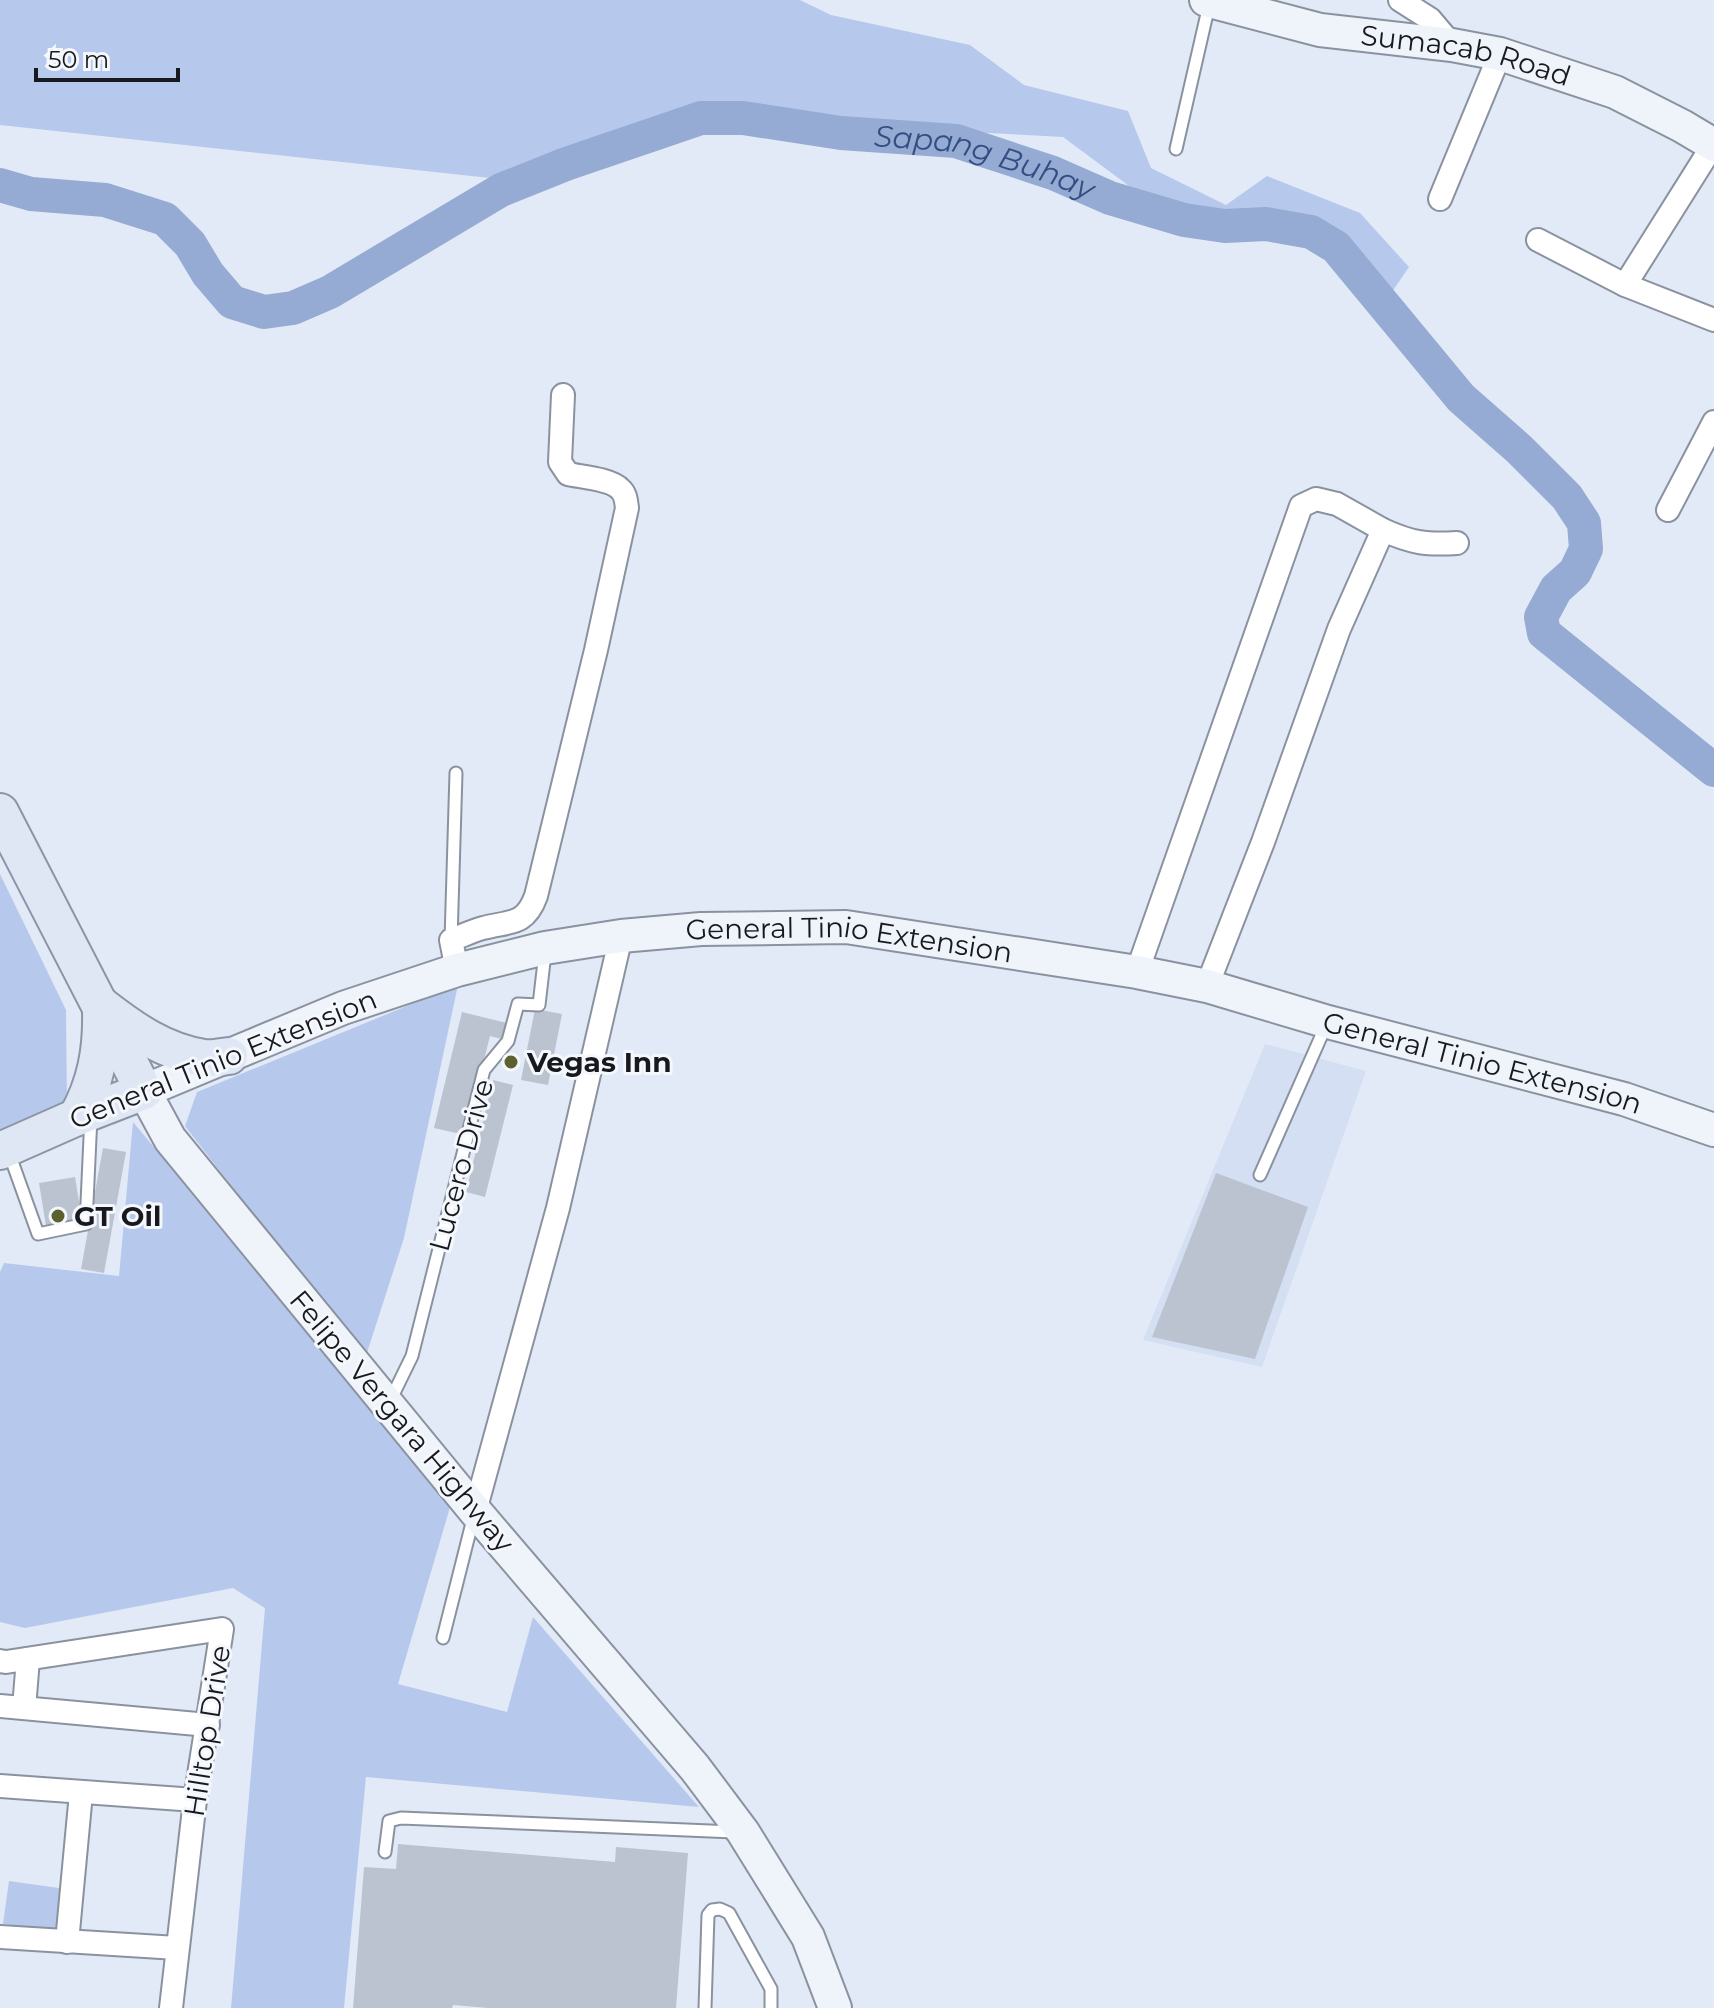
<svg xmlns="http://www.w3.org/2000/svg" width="1714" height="2008" viewBox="0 0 1714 2008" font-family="Montserrat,sans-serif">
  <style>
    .built { fill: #d4dff3 }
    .green { fill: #b6c9ed }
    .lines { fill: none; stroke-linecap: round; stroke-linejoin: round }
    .river { stroke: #96abd3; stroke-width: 34 }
    .building { fill: #bbc3d0 }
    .lane-casing { stroke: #8b929f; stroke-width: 15 }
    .street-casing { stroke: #8b929f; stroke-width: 26 }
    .secondary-casing { stroke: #8b929f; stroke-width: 36 }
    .primary-casing { stroke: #8c94a5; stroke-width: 40 }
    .lane { stroke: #fff; stroke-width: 11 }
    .street { stroke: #fff; stroke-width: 22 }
    .secondary { stroke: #eff3fa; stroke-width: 32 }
    .primary { stroke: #e0e7f4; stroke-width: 36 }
    .poi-dot { fill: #5d612f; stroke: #f4f7fc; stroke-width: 3 }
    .labels { text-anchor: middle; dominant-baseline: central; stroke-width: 6; stroke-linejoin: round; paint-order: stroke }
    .street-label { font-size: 28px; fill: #17191e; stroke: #f4f7fc }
    .poi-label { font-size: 28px; font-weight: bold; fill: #17191e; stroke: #f4f7fc; text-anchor: start }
    .water-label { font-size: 30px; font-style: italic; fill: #334e82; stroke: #f4f7fc }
  </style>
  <rect width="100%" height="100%" fill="#e2eaf8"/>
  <!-- built -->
  <path class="built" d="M1265,1044l101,27 -104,296 -119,-27z"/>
  <!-- green -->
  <g class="green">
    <path d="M0,0h800l31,15 139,30 54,40 104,26 23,57 75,37 41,-29 93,37 49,54 -19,28 -60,-68 -93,-9 -81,-12 -93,-69 -112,-6 -143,-18 -118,-5 -119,40 -81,30 -490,-53z"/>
    <path d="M0,874l66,136 1,95 -67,29z"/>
    <path d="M458,985l-54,253 -39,121 -180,-233 12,-34z"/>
    <path d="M133,1122l318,382 -53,180 109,28 26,-95 166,190 -333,-30 -22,231h-113l34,-400 -32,-20 -208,40 -25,-6v-350l4,-9 115,13z"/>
    <path d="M9,1881l57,8 -6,42 -57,-7z"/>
  </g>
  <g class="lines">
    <!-- river -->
    <path class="river" id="s1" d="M0,185l31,9 74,6 60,19 25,25 18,30 24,28 32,10 29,-4 37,-16 171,-102 65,-26 135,-46h42l98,15 115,8 97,32 57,25 74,22 41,6 41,-2 45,8 25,15 125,151 58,51 48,48 17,26 2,26 -11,23 -19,17 -15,28 3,16 170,137"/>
  </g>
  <!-- building -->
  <g class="building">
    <path d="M535,1009l27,5 -14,71 -27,-5z"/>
    <path d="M462,1012l45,11 -5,16 -12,-3 -25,99 -31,-7z"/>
    <path d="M493,1080l20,5 -28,112 -19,-5z"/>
    <path d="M103,1148l23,4 -22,121 -23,-4z"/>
    <path d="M1216,1173l92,34 -53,152 -103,-22z"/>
    <path d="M75,1177l7,43 -36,6 -7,-43z"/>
    <path d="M398,1844l217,18 1,-15 72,6 -12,155h-188l-35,-3 -1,3h-99l11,-141 32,2z"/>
  </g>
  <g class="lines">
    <defs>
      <g id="lane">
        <path d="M1176,149l33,-144"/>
        <path d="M451,940l5,-167"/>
        <path d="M9,1153l29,81 48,-10 5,-108"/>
        <path d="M1260,1175l67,-152"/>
        <path d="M390,1401l22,-45 72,-286 24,-29 10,-37 21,1 6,-52"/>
        <path d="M443,1638l31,-123"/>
        <path d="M385,1852l4,-31 12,-3 333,14"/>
        <path d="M705,2008l3,-93 4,-5 8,-1 9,4 42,76v19"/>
      </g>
      <g id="street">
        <path d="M1400,0l30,19 22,26"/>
        <path d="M1440,199l60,-145"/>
        <path d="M1538,240l87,45 89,35"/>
        <path d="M1625,285l88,-140"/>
        <path d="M1668,510l46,-88"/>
        <path d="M457,970l-6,-30c11,-4 21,-9 32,-12 27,-7 42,-2 53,-32l60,-246 31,-142c-1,-7 -1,-14 -7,-19 -9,-10 -39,-12 -52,-15l-8,-12 3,-67"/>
        <path d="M1137,972l164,-466 15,-7 21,5 46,26"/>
        <path d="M1207,986l56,-144 76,-213 44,-99c29,13 43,15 74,13"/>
        <path d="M475,1511l83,-303 63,-272"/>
        <path d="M0,1661l6,1 216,-33 -27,171 -24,208"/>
        <path d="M0,1706l208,19"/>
        <path d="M24,1708l4,-49"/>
        <path d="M0,1786l195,14"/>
        <path d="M0,1937l177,11"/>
        <path d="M67,1942l14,-149"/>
      </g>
      <g id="secondary">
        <path id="s2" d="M1206,0l114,30 132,15 48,9 115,38 67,34 32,19"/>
        <path id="s3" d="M835,2008l-27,-71 -65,-105 -48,-64 -220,-257 -305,-372 -26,-48 199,-83 114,-38 88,-22 76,-12 80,-7 145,-2 291,45 70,14 121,36 296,77 90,31"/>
      </g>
      <g id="primary">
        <path d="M0,812l144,279 -67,26 -77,34"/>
        <path d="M102,1006c31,24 62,46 102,52 8,1 17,-1 25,-2"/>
        <path d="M77,1117c19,-34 25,-67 24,-106"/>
      </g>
    </defs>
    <!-- lane casing -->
    <use href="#lane" class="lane-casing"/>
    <!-- street casing -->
    <use href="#street" class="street-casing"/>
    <!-- secondary casing -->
    <use href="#secondary" class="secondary-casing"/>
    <!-- primary casing -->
    <use href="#primary" class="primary-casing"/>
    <!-- lane -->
    <use href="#lane" class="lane"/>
    <!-- street -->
    <use href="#street" class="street"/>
    <!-- secondary -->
    <use href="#secondary" class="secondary"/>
    <!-- primary -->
    <use href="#primary" class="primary"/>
  </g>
  <!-- markers -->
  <g class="poi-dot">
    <circle cx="511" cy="1062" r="8"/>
    <circle cx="58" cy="1216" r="8"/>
  </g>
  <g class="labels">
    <!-- street labels -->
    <g class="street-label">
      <text stroke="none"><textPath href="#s2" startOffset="266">Sumacab Road</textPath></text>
      <text stroke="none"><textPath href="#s3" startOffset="1886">General Tinio Extension</textPath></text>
      <text transform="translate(223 1059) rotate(-22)">General Tinio Extension</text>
      <text stroke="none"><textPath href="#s3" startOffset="2534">General Tinio Extension</textPath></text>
      <text transform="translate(461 1165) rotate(-75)">Lucero Drive</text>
      <text transform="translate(402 1421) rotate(50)">Felipe Vergara Highway</text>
      <text transform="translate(207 1731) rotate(-81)">Hilltop Drive</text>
    </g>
    <!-- poi labels -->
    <g class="poi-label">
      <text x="527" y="1062">Vegas Inn</text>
      <text x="74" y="1216">GT Oil</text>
    </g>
    <!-- water labels -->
    <g class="water-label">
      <text stroke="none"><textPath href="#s1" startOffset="1080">Sapang Buhay</textPath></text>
    </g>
  </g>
  <!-- scale -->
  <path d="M36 68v12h142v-12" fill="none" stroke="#17191e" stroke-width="4"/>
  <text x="48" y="68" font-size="24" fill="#17191e" stroke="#f4f7fc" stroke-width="6" paint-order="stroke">50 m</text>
</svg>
